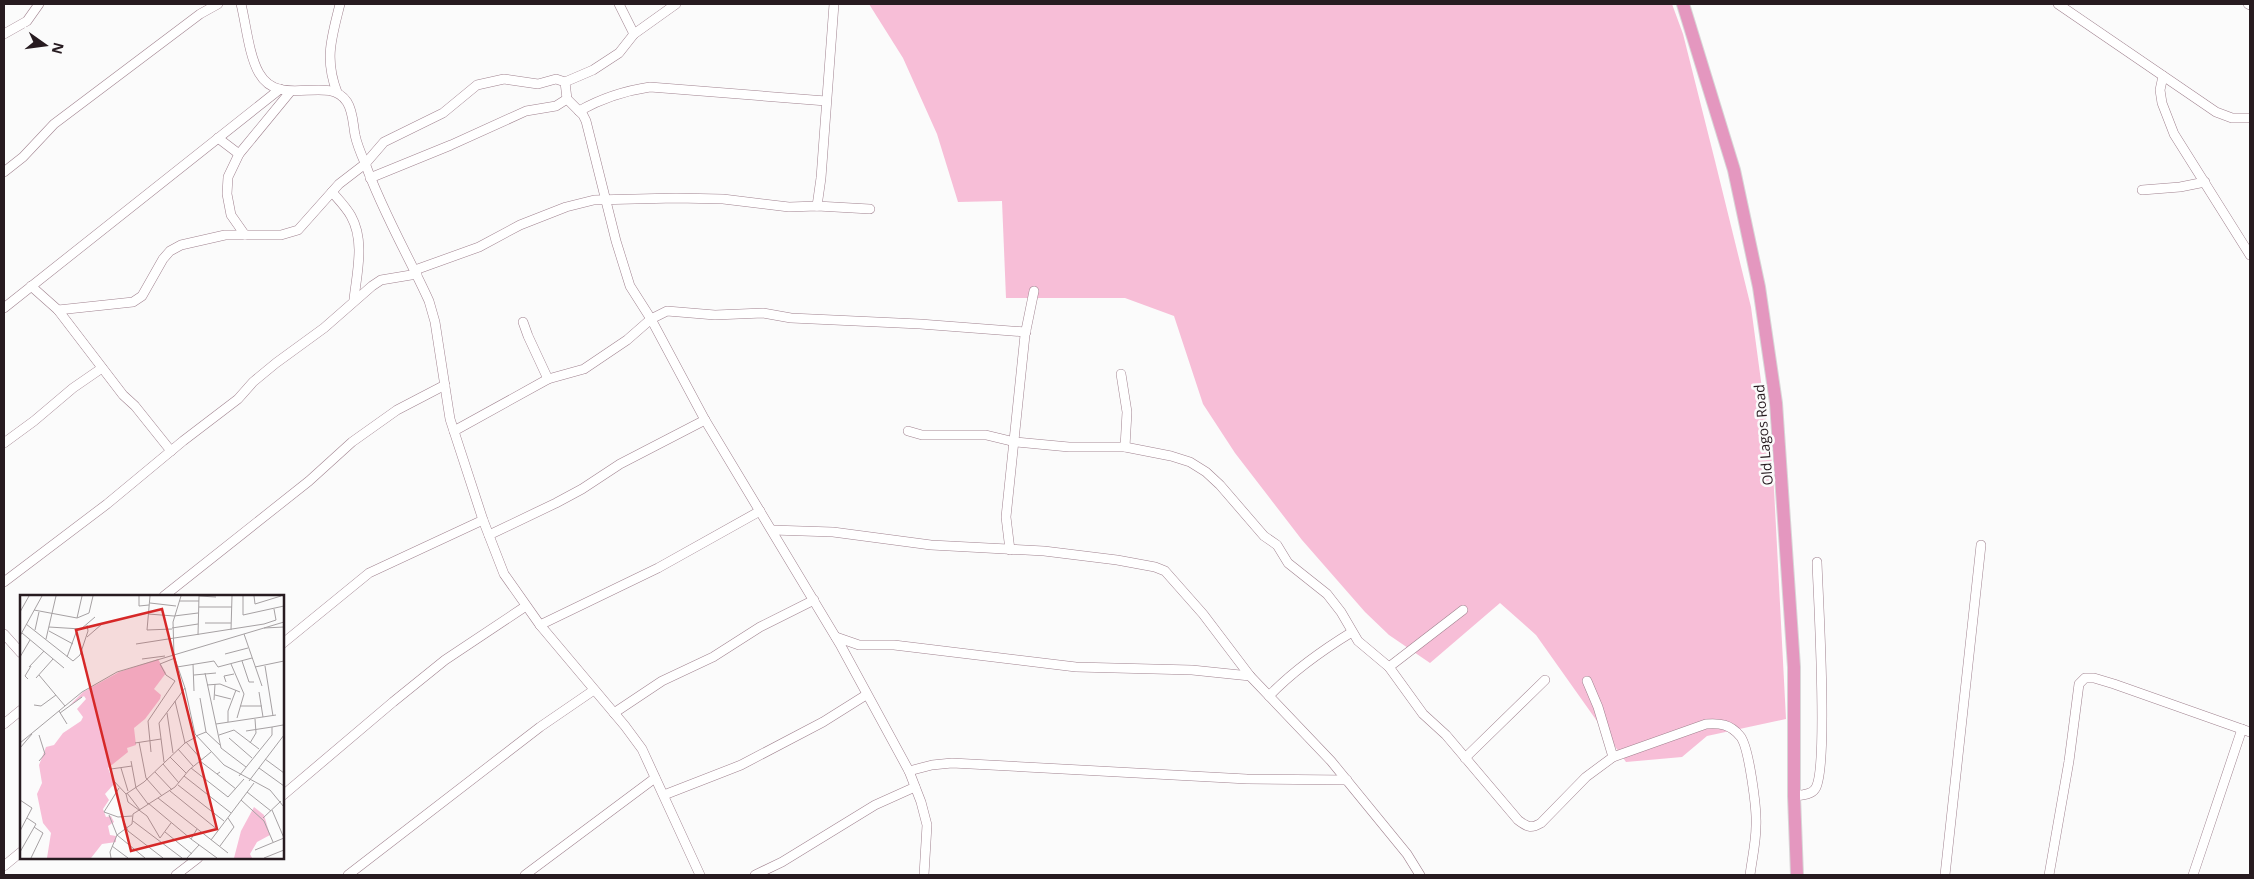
<svg xmlns="http://www.w3.org/2000/svg" width="2254" height="879" viewBox="0 0 2254 879" font-family="'Open Sans',sans-serif">
  <style>
    .green { fill: #f7bed7 }
    .lines { fill: none; stroke-linecap: round; stroke-linejoin: round }
    .street-casing { stroke: #a0828f; stroke-width: 10 }
    .primary-casing { stroke: #d8d6d7; stroke-width: 14 }
    .street { stroke: #fff; stroke-width: 9 }
    .primary { stroke: #e497bf; stroke-width: 12 }
    .labels { text-anchor: middle; dominant-baseline: central; stroke-width: 5; stroke-linejoin: round; paint-order: stroke }
    .street-label { font-size: 14px; fill: #271b20; stroke: #fbfbfb }
    .inset-road { fill: none; stroke: #a6a1a3; stroke-width: 1 }
    .view { fill: #d62828; fill-opacity: 0.15; stroke: #d62828; stroke-width: 2.5 }
    .inset-edge { fill: none; stroke: #271b20; stroke-width: 2.5 }
  </style>
  <rect width="100%" height="100%" fill="#fbfbfb"/>
  <!-- green -->
  <path class="green" d="M869,4h803l11,30 32,127 36,146 22,163 13,249 -79,17 -25,21 -56,5 -90,-127 -36,-32 -70,60 -41,-28 -24,-23 -63,-72 -67,-87 -32,-49 -29,-88 -49,-18h-119l-4,-97 -44,1 -21,-68 -34,-76z"/>
  <g class="lines">
    <defs>
      <g id="street">
        <path d="M241,4c5,20 8,52 18,69 21,37 69,0 88,29 6,9 6,22 8,33 2,9 6,19 10,28 17,48 43,92 64,138l6,21 15,97 33,101 21,54 36,51 85,101 17,23 58,126"/>
        <path d="M619,4l15,30"/>
        <path d="M2058,4l158,108 16,6h18"/>
        <path d="M2248,4l2,1"/>
        <path d="M4,34l23,-13 12,-17"/>
        <path d="M2163,76l-3,14 2,13 12,31 76,121"/>
        <path d="M565,82l28,-12 26,-17 15,-19 42,-30"/>
        <path d="M337,92c-13,-34 -5,-55 3,-88"/>
        <path d="M579,111c23,-13 44,-20 71,-24l176,14"/>
        <path d="M218,138l21,16"/>
        <path d="M4,172l19,-15 31,-33 146,-110 18,-10"/>
        <path d="M370,178l81,-33 75,-34 30,-5 11,-7"/>
        <path d="M2142,190l38,-3 25,-5"/>
        <path d="M332,192c6,7 14,15 19,24 14,25 6,56 3,83"/>
        <path d="M817,206l4,-28 13,-174"/>
        <path d="M245,235l-14,-20 -4,-21 1,-17 11,-23 51,-62"/>
        <path d="M415,270l64,-23 41,-22 46,-18 28,-7 82,-2 47,1 66,8 28,-1 53,3"/>
        <path d="M31,286l27,24 65,85 12,11 36,45"/>
        <path d="M4,308l276,-219"/>
        <path d="M58,310l75,-8 9,-6 21,-37 7,-8 11,-6 44,-10h56l17,-5 41,-46 26,-20 19,-22 59,-29 34,-28 27,-6 34,5 18,-5 9,3 2,17 16,16 3,6 30,120 14,45 21,33 54,101 136,226 68,125 12,31 6,23 -3,50"/>
        <path d="M523,322l5,14 20,43"/>
        <path d="M1121,374l6,38 -2,35"/>
        <path d="M454,431l94,-52 36,-10 43,-29 24,-21 16,-8 48,4 48,-2 28,5 129,6 106,8"/>
        <path d="M908,431l14,4h64l29,7 54,5h56l46,9 19,6 16,10 14,13 44,51 13,9 11,18 39,31 14,18 17,29 31,26 34,47 23,21 72,85c9,7 13,9 23,3l45,-46 27,-20 93,-33c14,-1 24,0 34,12 9,10 17,74 16,90 0,16 -4,33 -6,49"/>
        <path d="M4,443l30,-22 39,-33 29,-20"/>
        <path d="M772,530l61,2 98,13 113,6 73,9 38,7 10,4 38,43 47,62 81,85 76,93 13,21"/>
        <path d="M489,535l67,-32 26,-14 38,-25 85,-44"/>
        <path d="M1010,550l-4,-33 19,-182 9,-44"/>
        <path d="M4,582l103,-78 76,-63 55,-42 15,-17 23,-19 48,-35 48,-42 9,-6 36,-6"/>
        <path d="M164,596l145,-115 43,-39 45,-32 48,-25"/>
        <path d="M540,625l118,-57 102,-57"/>
        <path d="M4,634l17,19"/>
        <path d="M836,637l23,8h35l182,22 116,3 58,6"/>
        <path d="M282,644l87,-71 114,-53"/>
        <path d="M1389,667l74,-57"/>
        <path d="M1587,681l11,26 15,50"/>
        <path d="M1269,696c25,-26 52,-45 83,-64"/>
        <path d="M614,713l48,-32 51,-24 47,-30 54,-27"/>
        <path d="M4,724l17,-14"/>
        <path d="M1465,758l80,-78"/>
        <path d="M909,771l23,-6 20,-2 295,16 100,1"/>
        <path d="M664,795l77,-30 82,-43 43,-27"/>
        <path d="M282,796l111,-94 52,-42 81,-54"/>
        <path d="M1794,796c7,-1 17,-1 21,-7 14,-18 3,-194 2,-227"/>
        <path d="M4,866l17,-14"/>
        <path d="M176,875l22,-17"/>
        <path d="M348,875l192,-148 54,-37"/>
        <path d="M525,875l130,-97"/>
        <path d="M755,875l27,-13 93,-57 40,-18"/>
        <path d="M1945,875l36,-330"/>
        <path d="M2049,875l20,-114 10,-77 6,-6h9l20,6 136,48"/>
        <path d="M2193,875l49,-146"/>
      </g>
      <path id="primary" d="M1683,4l51,166 25,117 17,116 18,264v129l3,79"/>
    </defs>
    <!-- street casing -->
    <use href="#street" class="street-casing"/>
    <!-- primary casing -->
    <use href="#primary" class="primary-casing"/>
    <!-- street -->
    <use href="#street" class="street"/>
    <!-- primary -->
    <use href="#primary" class="primary"/>
  </g>
  <g class="labels">
    <!-- street labels -->
    <g class="street-label">
      <text transform="translate(1763 435) rotate(-95)">Old Lagos Road</text>
    </g>
  </g>
  <!-- overview -->
  <g transform="translate(20 595)">
    <rect width="264" height="264" fill="#fbfbfb"/>
    <path d="M138,64l8,14 -12,16 7,6 -1,4 -15,20 -11,9 2,17 -9,3 1,4 -20,16 6,16 -9,10 4,6 -6,9 3,8 5,-1 3,6 -6,4 2,9 6,1v6l-14,2 -11,14h-44l4,-25 -8,-10 -6,-29 5,-11 -3,-18 7,-18 8,-2 9,-12 18,-12 2,-4 -6,-8 9,-10 -2,-3 -15,10 14,-14 36,-20zM234,212l10,8 6,20 -13,7 -7,12 2,4h-18l7,-27z" fill="#f7bed7"/>
    <path class="inset-road" d="M119,1v10l10,-1M130,1l-3,34 25,-1M161,1l-8,26 1,34 11,32 10,46 29,31 46,25 14,17M179,1l17,1M223,1v19l41,-9M234,1l1,8 26,-8M159,6h20M130,8l26,3M179,12h33M14,15l43,8 12,-5 4,-17M0,17l9,-16M128,19l26,2 24,-3M57,23l5,-22M185,28h26M6,29l47,37 7,-6 8,-24 -1,-6M29,32l32,2 14,-12M152,33l26,-4M244,33l20,-1M15,35l4,-18M211,35l1,-34M29,36l24,13M2,38l42,35M224,39l18,52M178,40l1,-39M0,41l22,-40M67,42l15,-13M26,44l10,-43M116,49l128,-20 12,-4 -2,-11M205,59l23,-6M0,62l10,-17M47,62l10,-27M122,64l23,-3M222,66l7,21h5M173,69l1,27M211,69l13,30 -7,24M245,71l8,50M9,72l15,-16M157,72l37,-6 4,6 34,-9M235,72l29,-6M185,78l16,75 25,19M19,80l26,31M174,80l22,-2M16,83l17,-19M8,84l-3,-3 6,-10M206,87l-2,-6 10,-2M187,90l13,-1 20,8M239,97l4,25M195,100l16,4M194,105l1,-16M155,106l10,42M14,110l7,1 15,-11M220,111h22M39,116l8,13M40,118l22,-16M147,118l6,40M208,127v-11l8,-21M196,129l60,-9M226,136l26,-4M186,137l14,13M199,140l15,-5 25,19M176,141l10,-4 -6,-34M209,143l23,20M119,147l7,36 16,18M166,147l16,18M0,148l62,-51 35,-20 167,-50M115,148l26,-4M230,148l6,-10 -1,-14M0,153l12,-14M158,154l15,17M131,157l-3,-31 27,-40 -9,-6 -6,-11 15,-6M150,162l16,16M245,164l19,14M19,166l6,-7 -6,-19M111,166l5,27 12,16M180,166l17,13 3,-2M144,167l-5,-39 26,-35M143,169l16,19M101,173l7,23M171,173l37,29 16,-18M239,173l25,18M91,174l21,-3M135,177l17,18M197,179l19,15M164,181l47,37M219,181l33,-41v-8l11,-2M92,184l14,15M229,186l35,-46M158,190l46,36M99,193l-15,24 14,5 14,-1M150,196l48,39M227,197l24,19M107,198l13,17M138,203l70,55M0,205l12,8 -12,23M221,205l23,21 9,21M128,208l43,36M252,215l12,28M89,220l8,20M102,222l6,14 35,27M243,223l18,-17M113,226l49,37M177,234l-6,10 26,19M145,237l27,22M97,240l28,23M140,243l-13,-22 -19,-14 -2,-8 18,-12 41,-39 11,-6M140,243l11,-15M191,245l43,-57M92,251l16,12M200,251l14,-19 -6,-9M235,255l29,-12M0,257l16,-28 -9,-6M11,263l12,-25 -9,-6M91,263l-1,-6 7,-17 15,-11 1,-10 42,-27 14,-17 22,-18M167,263l12,-13M244,263l20,-8"/>
    <path class="view" d="M142,14l55,220 -86,22 -55,-221z"/>
    <rect width="264" height="264" class="inset-edge"/>
  </g>
  <!-- border -->
  <rect width="2254" height="879" fill="none" stroke="#271b20" stroke-width="10"/>
  <!-- north arrow -->
  <g transform="translate(45 45) rotate(104)" stroke="#fbfbfb" stroke-width="4" paint-order="stroke">
  <path d="M0-4L9 19L0 12L-9 19Z" fill="#271b20"/>
  <text y="-8" font-size="14" font-weight="bold" text-anchor="middle" fill="#271b20">N</text>
  </g>
</svg>
